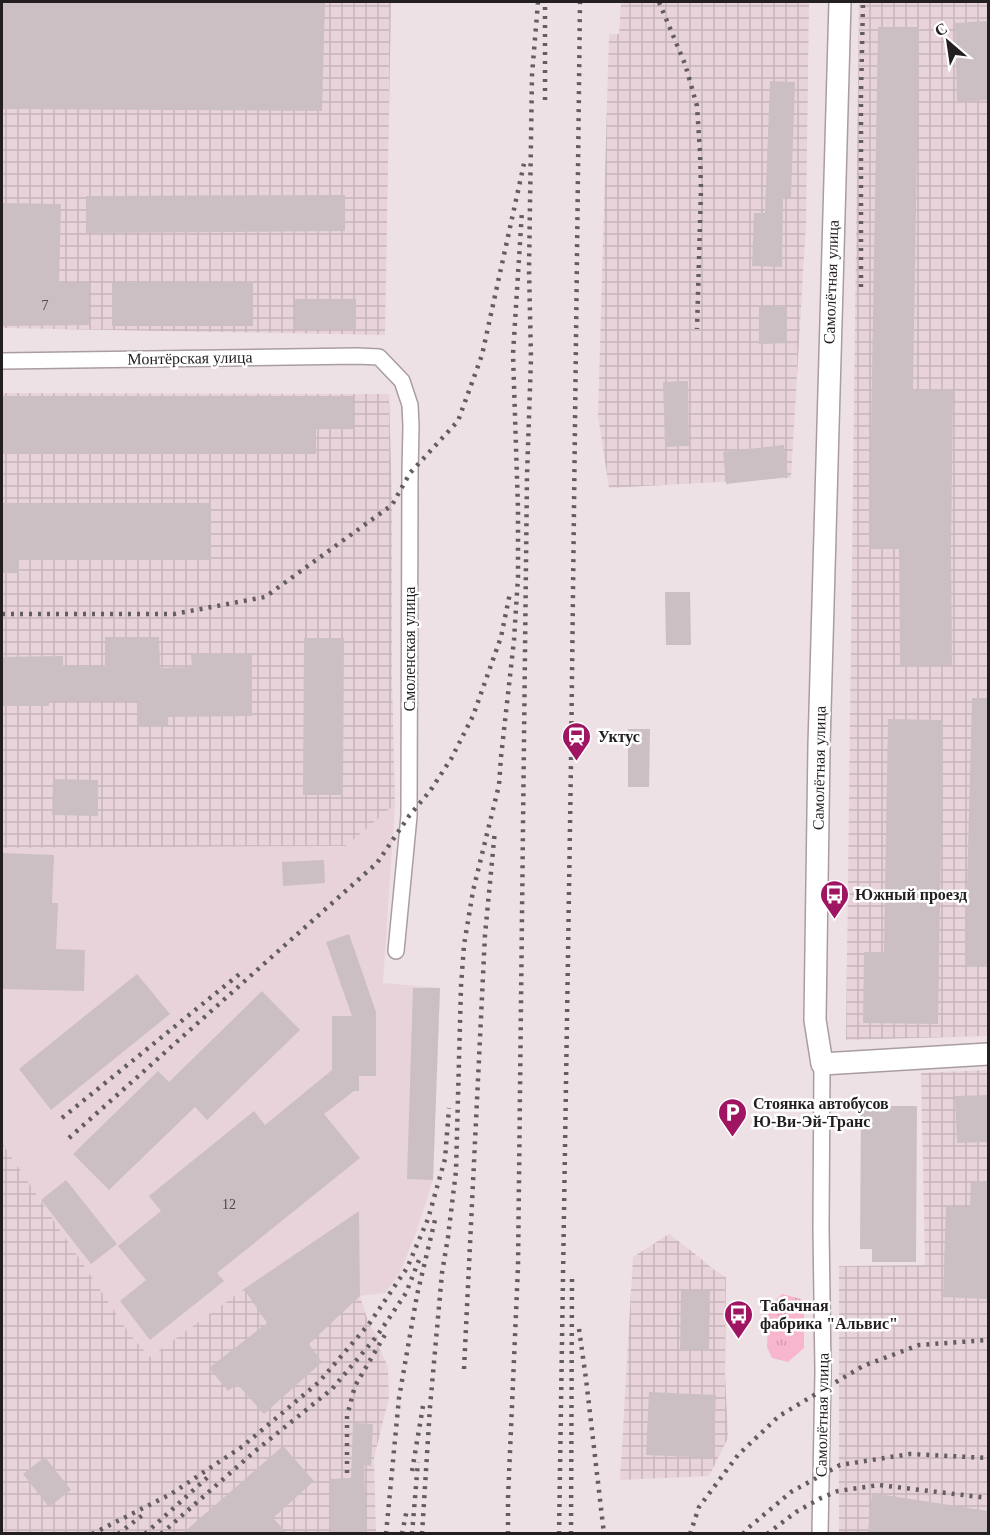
<svg xmlns="http://www.w3.org/2000/svg" width="990" height="1535" viewBox="0 0 990 1535" font-family="Georgia,serif">
  <style>
    .built { fill: #e8d3da }
    .industrial { fill: url(#industrial-grid) }
    .grass { fill: url(#grass-tufts) }
    .building { fill: #ccbfc4 }
    .lines { fill: none; stroke-linecap: round; stroke-linejoin: round }
    .street-casing { stroke: #a99da1; stroke-width: 18 }
    .secondary-casing { stroke: #a99da1; stroke-width: 24 }
    .street { stroke: #fff; stroke-width: 15 }
    .secondary { stroke: #fff; stroke-width: 21 }
    .rail { stroke: #645d5f; stroke-width: 4.5; stroke-dasharray: 3 6; stroke-linecap: butt }
    .labels { text-anchor: middle; dominant-baseline: central; stroke-width: 5; stroke-linejoin: round; paint-order: stroke }
    .number-label { font-size: 14px; fill: #4d4749 }
    .street-label { font-size: 16px; fill: #231f20; stroke: #fff }
    .poi-label { font-size: 16px; font-weight: bold; fill: #231f20; stroke: #fff; text-anchor: start }
  </style>
  <defs>
    <pattern id="industrial-grid" width="8" height="8" patternUnits="userSpaceOnUse" patternTransform="scale(1.5)"><rect width="8" height="8" fill="#e8d3da"/><path d="M0 4h8M4 0v8" fill="none" stroke="#c7b5bb"/></pattern>
    <pattern id="grass-tufts" width="24" height="20" patternUnits="userSpaceOnUse" patternTransform="scale(1.5)"><rect width="24" height="20" fill="#f7b6ce"/><path d="M3 7l-1-3M5 7V3M7 7l1-3M15 17l-1-3M17 17v-4M19 17l1-3" fill="none" stroke="#d39cb1"/></pattern>
  </defs>
  <rect width="100%" height="100%" fill="#eee1e5"/>
  <!-- built -->
  <path class="built" d="M395,804l-12,179 57,5 -7,192 -17,53 -17,42 -14,18 -25,3 -1,-84 -115,77 -94,68 -19,-20 -129,-194v-295l344,-2z"/>
  <!-- industrial -->
  <g class="industrial">
    <path d="M2,2h389l-6,333 -383,-7z"/>
    <path d="M621,2h188l-3,221 -15,255 -182,10 -11,-72 11,-382h10z"/>
    <path d="M859,2h129v1034l-142,4z"/>
    <path d="M2,393l387,1 3,111v172l3,127 -49,42 -344,2z"/>
    <path d="M988,1070v463l-149,1v-268l86,-1 -4,-192z"/>
    <path d="M2,1143l129,193 19,21 94,-68 115,-78 1,85 9,28 8,12 2,11 9,20 1,31 -15,60 2,75h-374z"/>
    <path d="M669,1234l30,23 14,12 13,8 -1,96 3,65 -19,38 -89,4 13,-223z"/>
  </g>
  <!-- grass -->
  <path class="grass" d="M782,1294l19,5 3,13v36l-16,14 -16,-4 -5,-11 1,-32 7,-14z"/>
  <!-- building -->
  <g class="building">
    <path d="M2,2h323l-3,109 -320,-2z"/>
    <path d="M988,21v79l-31,2 -2,-79z"/>
    <path d="M878,27h41l-6,363 40,1 -2,158 1,116 -52,1 -1,-117h-30z"/>
    <path d="M770,81l25,1 -4,115h-8l-1,70 -30,-1 2,-53h11z"/>
    <path d="M345,195v36l-259,2v-37z"/>
    <path d="M2,203l59,1 -2,79h30v42l-87,1z"/>
    <path d="M253,281v45h-141v-44z"/>
    <rect x="295" y="299" width="61" height="30"/>
    <path d="M759,306h27l1,37 -28,1z"/>
    <path d="M688,381l1,65 -24,1 -2,-65z"/>
    <path d="M2,396h351v33h-37v25h-314z"/>
    <path d="M784,445l4,32 -62,7 -3,-32z"/>
    <path d="M2,503h208v57h-191v13h-17z"/>
    <path d="M665,592h25l1,53h-25z"/>
    <path d="M105,637h54l1,31 32,-1 -1,-13h61v62l-84,1v10h-30v-26h-89v5h-47v-49l61,-1v10h42z"/>
    <path d="M304,638h40l-1,157h-40z"/>
    <path d="M972,698h16v269l-23,-1z"/>
    <path d="M888,719l55,1 -5,304 -75,-1 1,-71h20z"/>
    <path d="M628,729h22l-1,58h-21z"/>
    <path d="M53,779l45,1v36l-46,-1z"/>
    <path d="M2,853l52,2 -2,48h6l-2,46 29,1 -1,41 -82,-2z"/>
    <path d="M324,860l1,23 -42,3 -1,-24z"/>
    <path d="M349,934l27,78v64h-17v15h-5l-30,23 36,44 -143,115 7,8 -74,59 -30,-39 26,-21 -28,-34 43,-35 -12,-15 105,-85 11,14 67,-55v-54h20l-26,-74z"/>
    <path d="M137,974l33,40 -119,96 -32,-41z"/>
    <path d="M413,988h27l-7,192 -26,-1z"/>
    <path d="M262,991l38,39 -93,90 -12,-13 -86,83 -36,-36 85,-83 11,11z"/>
    <path d="M988,1095v47l-31,1 -2,-47z"/>
    <path d="M861,1106h56l-1,156h-44v-13h-12z"/>
    <path d="M66,1180l51,64 -26,20 -50,-64z"/>
    <path d="M971,1182h17v117l-45,-2 3,-90h24z"/>
    <path d="M359,1211l1,85 -51,48 13,18 -58,52 -27,-30 -9,7 -19,-23 58,-45 -23,-34z"/>
    <path d="M681,1290l29,1 -1,59h-29z"/>
    <path d="M649,1392l67,3 -3,63 -67,-3z"/>
    <path d="M353,1423l20,1 -2,42 -7,-1 2,68h-35l-2,-54 22,-1z"/>
    <path d="M283,1446l31,35 -41,37 14,15h-104z"/>
    <path d="M45,1457l26,33 -22,17 -26,-33z"/>
    <path d="M872,1493l116,18v22h-120z"/>
  </g>
  <g class="lines">
    <defs>
      <g id="street">
        <path d="M2,361l355,-5 22,1 23,24 8,24 1,21 -1,47 -1,343 -13,135"/>
        <path d="M820,1534l3,-162 -2,-145 1,-163"/>
      </g>
      <path id="secondary" d="M840,2l-21,744 -4,274 7,44 166,-10"/>
    </defs>
    <!-- street casing -->
    <use href="#street" class="street-casing"/>
    <!-- secondary casing -->
    <use href="#secondary" class="secondary-casing"/>
    <!-- street -->
    <use href="#street" class="street"/>
    <!-- secondary -->
    <use href="#secondary" class="secondary"/>
    <!-- rail -->
    <g class="rail">
      <path d="M659,2l26,62 12,42 3,46 1,37 -4,140"/>
      <path d="M545,7v99"/>
      <path d="M861,287v-191l2,-94"/>
      <path d="M2,614h172l91,-17 127,-92 18,-32 48,-52 24,-66 43,-196"/>
      <path d="M62,1118l180,-146"/>
      <path d="M69,1138l308,-275 32,-47 21,-25 21,-32 22,-43 28,-79 9,-44"/>
      <path d="M579,1329l7,50 18,155"/>
      <path d="M464,1369l21,-434 10,-105"/>
      <path d="M412,1471l11,-65"/>
      <path d="M347,1473v-57l8,-30 31,-53"/>
      <path d="M92,1534l79,-40 72,-48 76,-64 50,-58 38,-56 21,-49 17,-60 4,-51"/>
      <path d="M118,1534l26,-20"/>
      <path d="M145,1534l64,-58"/>
      <path d="M161,1534l93,-82 78,-63 45,-53 29,-43 13,-33"/>
      <path d="M386,1534l13,-136 18,-103 18,-75"/>
      <path d="M402,1534l5,-25"/>
      <path d="M412,1534l6,-72"/>
      <path d="M422,1534l8,-127 12,-134 6,-36 8,-66 5,-185 3,-41 9,-54 26,-106 2,-28 13,-117 4,-63v-68l-5,-155 9,-143"/>
      <path d="M508,1534v-36l10,-231 9,-791 4,-118 -2,-89 3,-194 6,-73"/>
      <path d="M559,1534l12,-772 9,-760"/>
      <path d="M571,1534l1,-256"/>
      <path d="M690,1534l9,-27 39,-52 41,-39 84,-50 56,-21 69,-5"/>
      <path d="M743,1534l4,-5 44,-37 49,-27 70,-11 78,4"/>
      <path d="M767,1534l29,-22 25,-14 17,-7 41,-6 109,13"/>
    </g>
  </g>
  <!-- icons -->
  <defs>
    <symbol id="station-pin" viewBox="-11 -11 22 30"><path d="M0 17L-7.5 6A9.5 9.5 0 1 1 7.5 6Z" fill="#a01561" stroke="#fff"/><path d="M-3-6H3Q5-6 5-4V2Q5 4 3 4L4.5 6H3L1.5 4h-3L-3 6H-4.5L-3 4Q-5 4-5 2V-4Q-5-6-3-6ZM-3.5-4v3h7v-3ZM-3.5 1v1.5H-2V1ZM2 1v1.5H3.5V1Z" fill="#fff"/></symbol>
    <symbol id="bus-pin" viewBox="-11 -11 22 30"><path d="M0 17L-7.5 6A9.5 9.5 0 1 1 7.5 6Z" fill="#a01561" stroke="#fff"/><path d="M-5-6H5V4H4V6H2V4H-2V6H-4V4H-5ZM-3.5-4V0h7V-4ZM-3.5 1.2v1.5H-2V1.2ZM2 1.2v1.5H3.5V1.2Z" fill="#fff"/></symbol>
    <symbol id="parking-pin" viewBox="-11 -11 22 30"><path d="M0 17L-7.5 6A9.5 9.5 0 1 1 7.5 6Z" fill="#a01561" stroke="#fff"/><path d="M-3.5-5.5H1a3.5 3.5 0 0 1 0 7H-1V5.5H-3.5ZM-1-3.4V-.6H.8a1.4 1.4 0 0 0 0-2.8Z" fill="#fff"/></symbol>
  </defs>
  <g fill-rule="evenodd">
    <use href="#station-pin" x="560" y="720" width="33" height="45"/>
    <use href="#bus-pin" x="818" y="878" width="33" height="45"/>
    <use href="#parking-pin" x="716" y="1096" width="33" height="45"/>
    <use href="#bus-pin" x="722" y="1298" width="33" height="45"/>
  </g>
  <g class="labels">
    <!-- number labels -->
    <g class="number-label">
      <text x="45" y="305">7</text>
      <text x="229" y="1204">12</text>
    </g>
    <!-- street labels -->
    <g class="street-label">
      <text transform="translate(831 282) rotate(-88)">Самолётная улица</text>
      <text transform="translate(190 358) rotate(-1)">Монтёрская улица</text>
      <text transform="translate(409 649) rotate(-90)">Смоленская улица</text>
      <text transform="translate(819 768) rotate(-89)">Самолётная улица</text>
      <text transform="translate(822 1415) rotate(-89)">Самолётная улица</text>
    </g>
    <!-- poi labels -->
    <g class="poi-label">
      <text x="598" y="736">Уктус</text>
      <text x="855" y="894">Южный проезд</text>
      <text x="753" y="1103">Стоянка автобусов<tspan x="753" dy="18">Ю-Ви-Эй-Транс</tspan></text>
      <text x="760" y="1305">Табачная<tspan x="760" dy="18">фабрика "Альвис"</tspan></text>
    </g>
  </g>
  <!-- border -->
  <rect width="990" height="1535" fill="none" stroke="#231f20" stroke-width="6"/>
  <!-- north arrow -->
  <g transform="translate(948 42) rotate(331)" stroke="#ffffff" stroke-width="4.5" paint-order="stroke">
  <path d="M0-4.5L10 22L0 15L-10 22Z" fill="#231f20"/>
  <text y="-9" font-size="16" font-weight="bold" text-anchor="middle" fill="#231f20">С</text>
  </g>
</svg>
